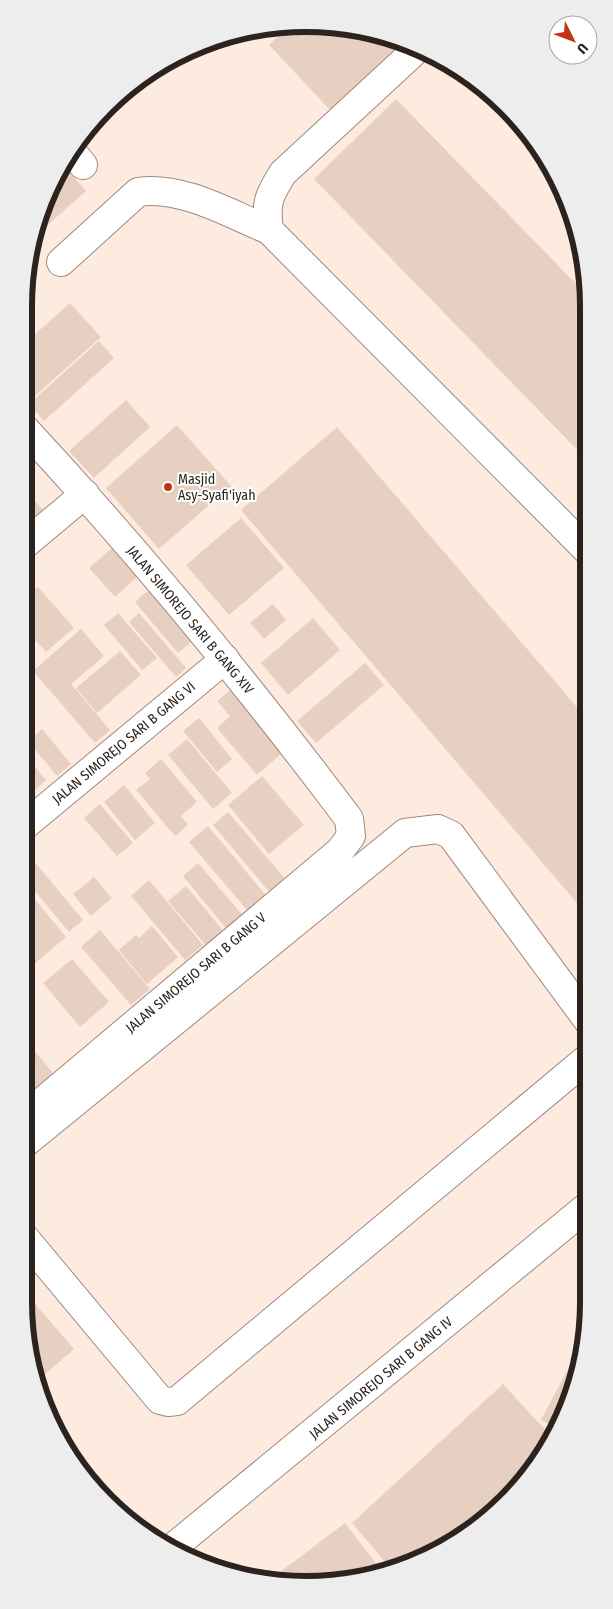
<svg xmlns="http://www.w3.org/2000/svg" width="613" height="1609" viewBox="0 0 613 1609" font-family="'Fira Sans Condensed',sans-serif">
  <style>
    .building { fill: #e7d0c2 }
    .lines { fill: none; stroke-linecap: round; stroke-linejoin: round }
    .minor-casing { stroke: #9f897c; stroke-width: 30 }
    .minor { stroke: #fff; stroke-width: 28 }
    .poi-dot { fill: #c03615; stroke: #fff; stroke-width: 2 }
    .labels { text-anchor: middle; dominant-baseline: central; stroke-width: 4; stroke-linejoin: round; paint-order: stroke }
    .poi-label { font-size: 14px; fill: #2c231e; stroke: #fff; text-anchor: start }
    .street-label { font-size: 14px; fill: #2c231e; stroke: #fff }
    .rim { fill: none; stroke: #2c231e; stroke-width: 6 }
  </style>
  <rect width="100%" height="100%" fill="#feebdf"/>
  <!-- building -->
  <g class="building">
    <path d="M288,27l92,6 27,13 -73,68 -65,-69z"/>
    <path d="M170,60l-76,68 -2,-2 73,-65z"/>
    <path d="M396,99l191,196v165l-273,-281z"/>
    <path d="M69,172l17,19 -53,47 27,-59z"/>
    <path d="M70,303l31,34 -73,65 -4,-4v-54z"/>
    <path d="M99,341l15,17 -70,63 -15,-17z"/>
    <path d="M126,400l24,27 -56,51 -25,-27z"/>
    <path d="M177,425l54,61 -72,63 -53,-61z"/>
    <path d="M337,427l251,293v196l-347,-406z"/>
    <path d="M24,489l25,27 -25,19z"/>
    <path d="M241,518l43,50 -55,47 -43,-50z"/>
    <path d="M113,547l25,29 -23,21 -26,-29z"/>
    <path d="M38,587l36,41 -28,24 -22,-25v-27z"/>
    <path d="M152,587l44,51 -18,15 -43,-51z"/>
    <path d="M273,604l13,16 -22,19 -14,-16z"/>
    <path d="M118,613l39,45 -15,12 -38,-45z"/>
    <path d="M139,613l47,55 -10,9 -47,-55z"/>
    <path d="M313,618l27,32 -52,45 -27,-32z"/>
    <path d="M81,629l23,27 -33,28 39,46 -15,13 -62,-72z"/>
    <path d="M120,651l21,24 -44,38 -21,-25z"/>
    <path d="M365,663l19,22 -68,58 -19,-22z"/>
    <path d="M24,667l8,9 -8,7z"/>
    <path d="M237,685l52,62 -32,28 -40,-47 13,-12 -13,-15z"/>
    <path d="M199,718l33,41 -15,13 -34,-41z"/>
    <path d="M42,729l29,35 -14,12 -29,-35z"/>
    <path d="M187,739l45,54 -19,16 -45,-54z"/>
    <path d="M24,754l22,26 -18,16 -4,-5z"/>
    <path d="M161,759l36,43 -16,14 7,9 -13,11 -39,-46 14,-11 -5,-6z"/>
    <path d="M262,776l42,49 -35,29 -41,-49z"/>
    <path d="M124,785l31,38 -20,17 -31,-38z"/>
    <path d="M100,804l33,39 -16,13 -33,-38z"/>
    <path d="M228,812l59,69 -16,13 -58,-69z"/>
    <path d="M208,826l62,74 -18,16 -63,-74z"/>
    <path d="M33,860l50,60 -14,12 -45,-54v-10z"/>
    <path d="M198,863l47,55 -16,14 -46,-56z"/>
    <path d="M94,877l18,21 -21,18 -18,-22z"/>
    <path d="M149,880l54,65 -18,15 -54,-64z"/>
    <path d="M24,886l42,51 -34,29 -8,-11z"/>
    <path d="M186,886l40,48 -17,15 -41,-48z"/>
    <path d="M152,926l26,31 -31,27 -28,-34 17,-15 3,3z"/>
    <path d="M100,930l50,59 -19,16 -50,-58z"/>
    <path d="M24,958l8,10 -8,7z"/>
    <path d="M72,959l37,43 -29,25 -37,-44z"/>
    <path d="M24,1038l38,46 -38,25z"/>
    <path d="M24,1291l50,58 -37,32 -13,-79z"/>
    <path d="M584,1339l-4,37 -26,51 -13,-7z"/>
    <path d="M503,1384l47,51 -19,39 -68,64 -73,30 -38,-45z"/>
    <path d="M345,1523l37,48 -20,9 -95,2z"/>
  </g>
  <g class="lines">
    <defs>
      <g id="minor">
        <path d="M416,50l-133,123c-14,22 -18,30 -14,57l318,320"/>
        <path d="M73,153l10,12"/>
        <path d="M61,262l77,-70c43,-7 92,22 131,38"/>
        <path d="M24,428c115,124 223,255 325,391l2,17 -11,15 -316,266"/>
        <path d="M24,545l61,-51"/>
        <path d="M24,826l201,-167"/>
        <path d="M24,1144l381,-311 33,-4 13,6 138,187"/>
        <path d="M24,1237l136,163 8,2 9,-1 412,-344"/>
        <path d="M171,1549l418,-344"/>
      </g>
    </defs>
    <!-- minor casing -->
    <use href="#minor" class="minor-casing"/>
    <!-- minor -->
    <use href="#minor" class="minor"/>
  </g>
  <!-- markers -->
  <circle class="poi-dot" cx="168" cy="487" r="5"/>
  <g class="labels">
    <!-- poi labels -->
    <g class="poi-label">
      <text x="178" y="479">Masjid<tspan x="178" dy="16">Asy-Syafi'iyah</tspan></text>
    </g>
    <!-- street labels -->
    <g class="street-label">
      <text transform="translate(190 620) rotate(50)">JALAN SIMOREJO SARI B GANG XIV</text>
      <text transform="translate(124 743) rotate(-40)">JALAN SIMOREJO SARI B GANG VI</text>
      <text transform="translate(196 973) rotate(-40)">JALAN SIMOREJO SARI B GANG V</text>
      <text transform="translate(381 1378) rotate(-40)">JALAN SIMOREJO SARI B GANG IV</text>
    </g>
  </g>
  <!-- crop -->
  <path d="M0 0H613V1609H0ZM306 32H306A274 274 0 0 1 580 306V1302A274 274 0 0 1 306 1576H306A274 274 0 0 1 32 1302V306A274 274 0 0 1 306 32Z" fill="#eeeded" fill-rule="evenodd"/>
  <path class="rim" d="M306 32H306A274 274 0 0 1 580 306V1302A274 274 0 0 1 306 1576H306A274 274 0 0 1 32 1302V306A274 274 0 0 1 306 32Z"/>
  <!-- north arrow -->
  <g transform="translate(573 40) rotate(132)"><circle r="24" fill="#ffffff" stroke="#aba7a5"/>
  <path d="M0-4L9 19L0 12L-9 19Z" fill="#c03615"/>
  <text y="-8" font-size="14" font-weight="bold" text-anchor="middle" fill="#2c231e">U</text>
  </g>
</svg>
